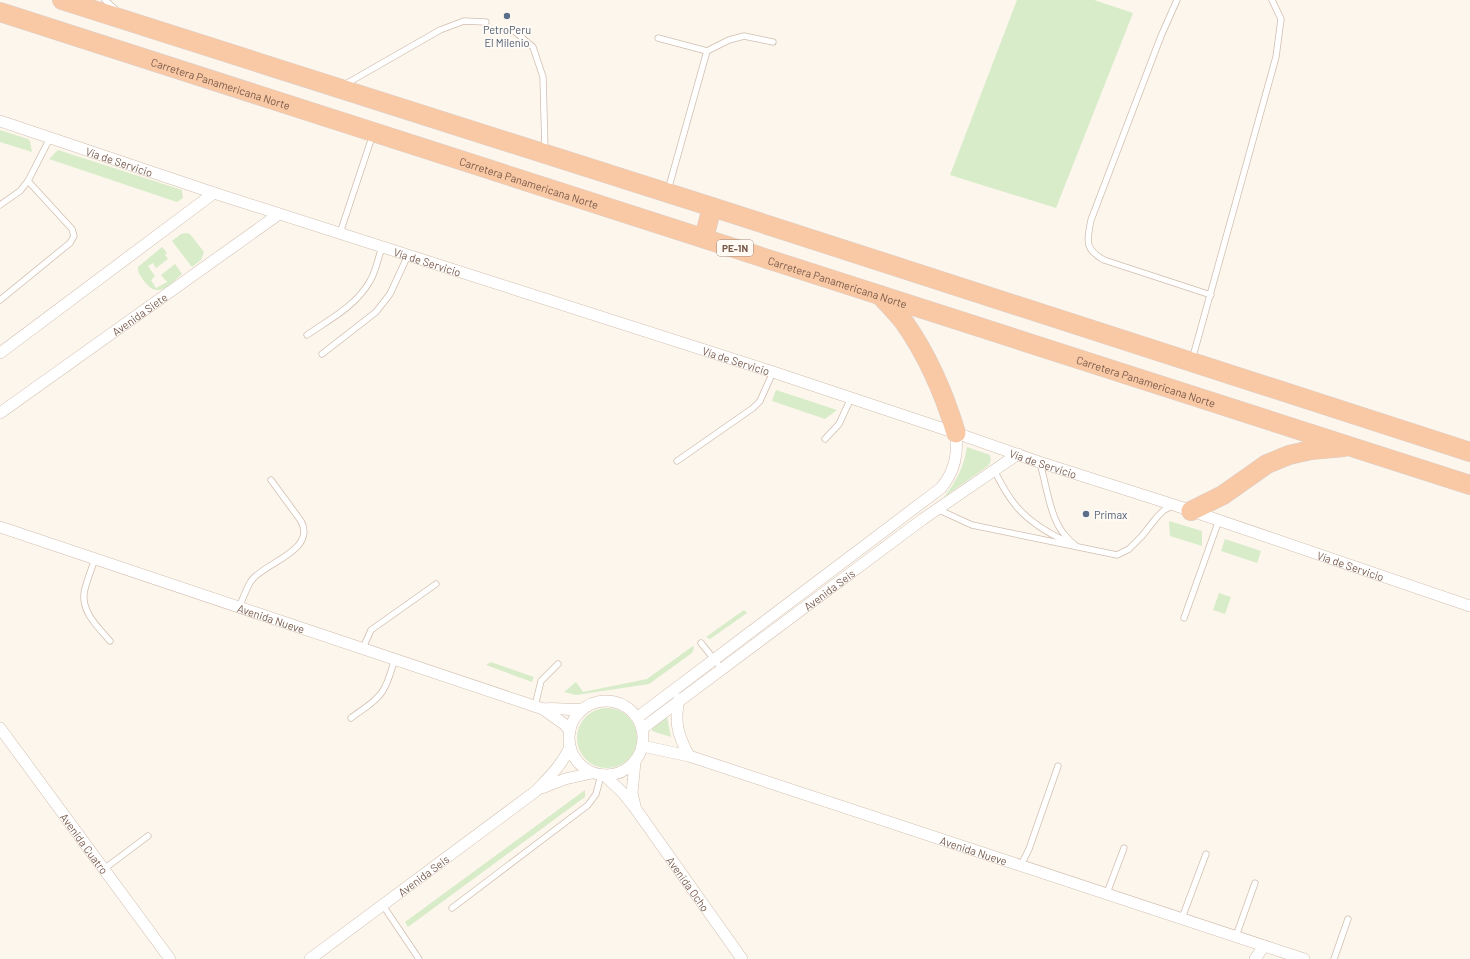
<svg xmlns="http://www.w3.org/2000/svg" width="1470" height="959" viewBox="0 0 1470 959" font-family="Barlow,sans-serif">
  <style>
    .green { fill: #d8ecc9 }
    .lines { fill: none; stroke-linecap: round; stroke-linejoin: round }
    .service-casing { stroke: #d1beb0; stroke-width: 7 }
    .minor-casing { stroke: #d1beb0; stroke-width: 12 }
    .trunk-casing { stroke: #dad1cd; stroke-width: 20 }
    .service { stroke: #fff; stroke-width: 5.5 }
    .minor { stroke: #fff; stroke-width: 11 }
    .trunk { stroke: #f9c8a4; stroke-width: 19 }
    .service-dot { fill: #5c6f8a; stroke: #fffaf3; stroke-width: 1.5 }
    .labels { text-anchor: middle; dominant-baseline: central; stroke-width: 4; stroke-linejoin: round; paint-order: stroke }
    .shield { fill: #fffaf3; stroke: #a28b7f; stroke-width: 1 }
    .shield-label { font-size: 10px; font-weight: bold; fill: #7a5c4d }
    .service-label { font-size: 11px; fill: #4e5e75; stroke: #fffaf3 }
    .street-label { font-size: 11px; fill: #7a5c4d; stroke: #fffaf3 }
  </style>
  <rect width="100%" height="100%" fill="#fdf6ec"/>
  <!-- green -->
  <g class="green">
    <path d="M1017,0h77l39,13 -77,195 -106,-33z"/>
    <path d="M0,130l28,9 2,2 2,11 -32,-10z"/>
    <path d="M58,150l124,40 1,8 -6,4 -128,-43z"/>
    <path d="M187,233l3,1 14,18 -3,8 -9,7 -20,-26 9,-7z"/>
    <path d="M162,247l5,6 -2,2 3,4 -12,9 -3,-5 -5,3 7,10 -4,4 5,8 11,-6 -6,-7 14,-11 7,10c-13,11 -24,26 -38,7 -3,-5 -6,-7 -6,-14z"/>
    <path d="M776,390l61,20 -12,9 -53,-18z"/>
    <path d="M967,447l23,8 1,6 -3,5 -44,31c12,-15 20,-30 23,-50z"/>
    <path d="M1169,521l33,10v15l-32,-10z"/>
    <path d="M1225,539l36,12 -4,12 -36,-12z"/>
    <path d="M1219,593l12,4 -6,17 -12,-4z"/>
    <path d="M744,610l3,3 -37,26 -4,-2z"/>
    <path d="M693,646l1,2 -2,5 -43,31 -73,11 -12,-3 12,-10 7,10 64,-13z"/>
    <path d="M491,662l43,15 -2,5 -46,-17z"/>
    <circle cx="607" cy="738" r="30"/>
    <path d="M667,716l4,21 -19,-6 1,-5z"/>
    <path d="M585,790v7l-177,130 -3,-5z"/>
  </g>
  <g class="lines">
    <defs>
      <g id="service">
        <path d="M105,0l10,9"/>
        <path d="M1177,0l-16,36 -70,184c-4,20 -7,29 13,40l107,35"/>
        <path d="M514,31l19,16 10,30 2,73"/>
        <path d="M658,38l49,13 22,-11 15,-4 29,6"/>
        <path d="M344,85l96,-55 24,-9 22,1"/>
        <path d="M668,190l39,-139"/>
        <path d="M0,205l20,-14 8,-10 22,-43"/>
        <path d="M340,233l33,-99"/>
        <path d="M0,300l70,-57 4,-7 -2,-7 -44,-48"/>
        <path d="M307,335c23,-16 49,-29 63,-54 6,-10 8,-23 12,-34"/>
        <path d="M322,354l54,-42 14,-18 18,-39"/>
        <path d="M1192,360l84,-303 5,-38 -9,-19"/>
        <path d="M825,439l14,-15 12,-26"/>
        <path d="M677,461l76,-53 7,-7 13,-29"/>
        <path d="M1040,463c6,20 10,55 24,71 3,4 7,8 11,11"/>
        <path d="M994,470c6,11 11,22 19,32 13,18 33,30 52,39"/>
        <path d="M937,509l35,16 145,30 12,-6 13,-13 15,-19 7,-7 8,-4"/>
        <path d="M95,558c-3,11 -10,26 -11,36 -2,19 15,34 26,47"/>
        <path d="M239,607c4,-8 7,-18 12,-26 12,-18 66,-30 50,-60l-30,-41"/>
        <path d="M1184,618l35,-98"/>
        <path d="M701,643l21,26"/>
        <path d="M363,648l8,-18 65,-46"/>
        <path d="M535,706l6,-25 17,-17"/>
        <path d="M351,718c10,-8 24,-15 31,-26 7,-10 9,-22 13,-33"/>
        <path d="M1021,865l8,-16 29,-83"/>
        <path d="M104,869l44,-33"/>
        <path d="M1107,893l17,-45"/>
        <path d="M382,904l37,55"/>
        <path d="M452,908l136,-103 8,-11 5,-19"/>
        <path d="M1182,918l24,-64"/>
        <path d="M1236,936l19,-53"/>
        <path d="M1334,959l14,-40"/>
      </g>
      <g id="minor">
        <path id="s1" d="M0,121l214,72 559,179 183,61 83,29 135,43 296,101"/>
        <path d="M0,353l214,-160"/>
        <path id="s2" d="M0,413l279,-199"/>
        <path id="s3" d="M0,527l543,182 21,15 6,7"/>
        <path d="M679,699c-5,24 -1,36 10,57"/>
        <circle cx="606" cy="738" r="37"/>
        <path d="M543,709c14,-2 26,2 40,0"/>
        <path d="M638,717l303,-229c14,-17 17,-34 15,-55"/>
        <path id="s4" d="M0,728l170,231"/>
        <path id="s5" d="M643,728l280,-209 95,-65"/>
        <path id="s6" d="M642,746l47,10 615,203"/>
        <path id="s7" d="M604,775l19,18 12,15 107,151"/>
        <path d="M542,788l23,-9 27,-6"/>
        <path d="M635,806l-3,-13 3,-31"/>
        <path id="s8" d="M310,959l226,-168c13,-14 26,-26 34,-44"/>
        <path d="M1255,959l9,-13"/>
      </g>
      <g id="trunk">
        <path d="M62,0l650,207 758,245"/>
        <path id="s9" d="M0,12l1470,473"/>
        <path d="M704,238l8,-31"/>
        <path d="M880,295c8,9 17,18 24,27 24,34 40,71 52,111"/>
        <path d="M1191,511l32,-16 44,-31 22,-9 22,-5 33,-3"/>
      </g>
    </defs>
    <!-- service casing -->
    <use href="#service" class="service-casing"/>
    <!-- minor casing -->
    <use href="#minor" class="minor-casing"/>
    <!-- trunk casing -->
    <use href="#trunk" class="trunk-casing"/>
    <!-- service -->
    <use href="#service" class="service"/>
    <!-- minor -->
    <use href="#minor" class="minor"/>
    <!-- trunk -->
    <use href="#trunk" class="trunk"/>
  </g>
  <!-- markers -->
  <g class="service-dot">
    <circle cx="507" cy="16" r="4"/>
    <circle cx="1086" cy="514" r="4"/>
  </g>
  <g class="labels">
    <!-- shield labels -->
    <rect class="shield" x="717" y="240" width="36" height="16" rx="3"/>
    <g class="shield-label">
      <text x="735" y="248">PE-1N</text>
    </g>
    <!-- service labels -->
    <g class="service-label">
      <text x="507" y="29">PetroPeru<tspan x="507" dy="13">El Milenio</tspan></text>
      <text x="1094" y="514" text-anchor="start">Primax</text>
    </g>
    <!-- street labels -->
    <g class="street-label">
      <text stroke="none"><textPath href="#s9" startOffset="232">Carretera Panamericana Norte</textPath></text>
      <text stroke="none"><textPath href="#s1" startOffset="126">Vía de Servicio</textPath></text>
      <text stroke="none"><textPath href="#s9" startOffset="556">Carretera Panamericana Norte</textPath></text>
      <text stroke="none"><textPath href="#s1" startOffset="450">Vía de Servicio</textPath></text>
      <text stroke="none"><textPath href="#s9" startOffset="880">Carretera Panamericana Norte</textPath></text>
      <text stroke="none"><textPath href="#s2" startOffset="171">Avenida Siete</textPath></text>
      <text stroke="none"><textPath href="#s1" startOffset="774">Vía de Servicio</textPath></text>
      <text stroke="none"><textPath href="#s9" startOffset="1204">Carretera Panamericana Norte</textPath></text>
      <text stroke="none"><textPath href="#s1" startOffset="1098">Vía de Servicio</textPath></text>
      <text stroke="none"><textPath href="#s1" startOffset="1422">Vía de Servicio</textPath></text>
      <text stroke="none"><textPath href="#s5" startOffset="232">Avenida Seis</textPath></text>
      <text stroke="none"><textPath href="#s3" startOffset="286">Avenida Nueve</textPath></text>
      <text stroke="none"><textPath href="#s4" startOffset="143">Avenida Cuatro</textPath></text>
      <text stroke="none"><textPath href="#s6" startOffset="348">Avenida Nueve</textPath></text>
      <text stroke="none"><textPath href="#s8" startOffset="141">Avenida Seis</textPath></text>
      <text stroke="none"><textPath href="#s7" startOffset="138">Avenida Ocho</textPath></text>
    </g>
  </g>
</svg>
